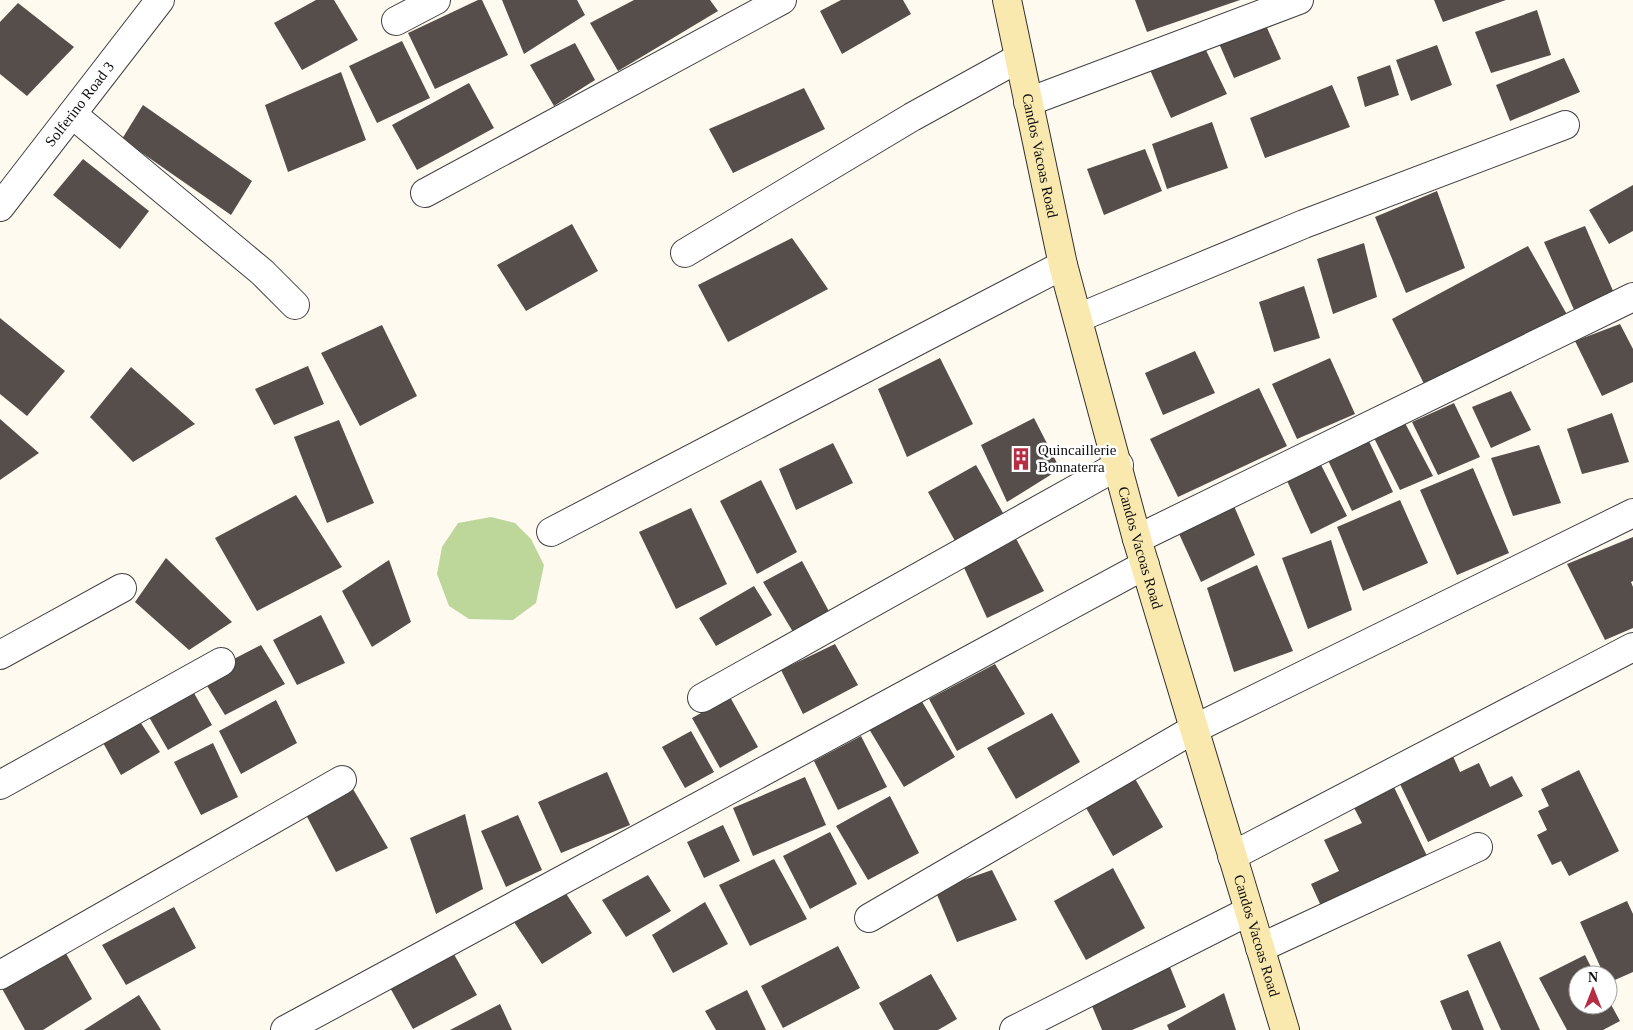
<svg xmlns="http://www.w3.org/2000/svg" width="1633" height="1030" viewBox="0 0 1633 1030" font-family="'Times New Roman',serif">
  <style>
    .forest { fill: #bdd79b }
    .building { fill: #564e4b }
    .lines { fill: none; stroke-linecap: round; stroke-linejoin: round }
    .street-casing { stroke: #414141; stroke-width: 30 }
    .secondary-casing { stroke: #303030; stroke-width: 30 }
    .street { stroke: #fff; stroke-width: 28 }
    .secondary { stroke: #fae9af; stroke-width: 28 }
    .labels { text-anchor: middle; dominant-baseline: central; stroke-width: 5; stroke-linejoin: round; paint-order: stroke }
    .street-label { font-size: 15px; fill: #0e0e0e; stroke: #fff }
    .poi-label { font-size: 15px; fill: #0e0e0e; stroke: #fff; text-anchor: start }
  </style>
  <rect width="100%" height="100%" fill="#fefaf0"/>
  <!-- forest -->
  <path class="forest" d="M491,517l24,6 16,16 13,26 -8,38 -23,17 -44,-1 -20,-13 -12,-32 5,-27 16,-24z"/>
  <!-- building -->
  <g class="building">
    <path d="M316,0h18l24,40 -56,30 -28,-47z"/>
    <path d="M478,0h4l26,55 -73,34 -27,-56z"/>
    <path d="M502,0h75l8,15 -61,39z"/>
    <path d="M634,0h76l8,11 -100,60 -28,-48z"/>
    <path d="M841,0h62l8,14 -69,40 -22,-43z"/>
    <path d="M1135,0h105l-93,32z"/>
    <path d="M1434,0h72l-63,22z"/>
    <path d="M18,3l56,44 -47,49 -27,-22v-52z"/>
    <path d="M1537,10l14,45 -60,18 -16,-41z"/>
    <path d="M1264,21l17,38 -47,19 -17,-39z"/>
    <path d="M402,41l28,57 -53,25 -28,-57z"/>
    <path d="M575,43l20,37 -41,26 -24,-41z"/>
    <path d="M1203,44l24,50 -56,24 -24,-55z"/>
    <path d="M1437,45l15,40 -41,16 -15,-41z"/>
    <path d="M1564,58l16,34 -70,29 -14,-36z"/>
    <path d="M1390,65l9,30 -34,12 -8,-30z"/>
    <path d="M341,72l25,68 -78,32 -23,-67z"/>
    <path d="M469,83l25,45 -77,42 -25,-45z"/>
    <path d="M1332,85l18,42 -85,31 -15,-40z"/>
    <path d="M804,88l21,41 -92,44 -24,-44z"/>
    <path d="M143,105l109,76 -21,34 -109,-76z"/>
    <path d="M1212,122l16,46 -61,21 -15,-45z"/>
    <path d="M1145,149l17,42 -58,24 -17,-46z"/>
    <path d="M83,159l66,52 -29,38 -67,-54z"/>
    <path d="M1633,185v46l-24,13 -20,-34z"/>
    <path d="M1437,191l28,77 -59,25 -31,-76z"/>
    <path d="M572,224l26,47 -72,40 -29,-46z"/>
    <path d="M1585,226l29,67 -39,19 -31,-70z"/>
    <path d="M792,238l36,51 -100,53 -30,-57z"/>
    <path d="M1364,243l13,54 -44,17 -16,-55z"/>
    <path d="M1528,246l41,72 -141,74 -36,-73z"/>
    <path d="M1304,286l16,52 -46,14 -15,-50z"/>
    <path d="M0,318l65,53 -38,45 -27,-22z"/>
    <path d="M1620,324l13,25v33l-31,14 -27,-55z"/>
    <path d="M382,325l35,71 -57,30 -39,-73z"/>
    <path d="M1195,351l20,42 -52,22 -18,-42z"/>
    <path d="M940,358l33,66 -66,33 -29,-68z"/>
    <path d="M1330,358l25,56 -58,25 -25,-55z"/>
    <path d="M308,366l16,38 -50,21 -19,-36z"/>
    <path d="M131,367l64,57 -62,38 -43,-45z"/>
    <path d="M1259,388l28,58 -109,51 -28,-58z"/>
    <path d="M1511,391l20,39 -40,18 -19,-41z"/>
    <path d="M1454,403l26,54 -42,18 -26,-53z"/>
    <path d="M1612,413l17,49 -47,12 -15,-45z"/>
    <path d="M1034,418l26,51 -53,33 -26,-57z"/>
    <path d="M0,419l39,34 -39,27z"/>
    <path d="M339,420l35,83 -47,20 -33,-86z"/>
    <path d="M1405,423l28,53 -33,14 -26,-52z"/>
    <path d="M1367,437l26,55 -41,19 -26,-55z"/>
    <path d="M833,443l20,40 -57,27 -17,-41z"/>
    <path d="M1539,445l22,58 -48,13 -22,-58z"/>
    <path d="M1316,455l31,61 -36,18 -28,-62z"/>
    <path d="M976,465l27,48 -48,28 -27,-49z"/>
    <path d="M1473,468l36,85 -52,22 -37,-85z"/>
    <path d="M761,480l36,72 -40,22 -37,-73z"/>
    <path d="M296,495l46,72 -85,44 -42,-73z"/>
    <path d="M1231,499l24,56 -54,27 -26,-57z"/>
    <path d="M1400,500l28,63 -65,28 -26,-64z"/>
    <path d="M691,508l36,76 -51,25 -37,-77z"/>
    <path d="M1013,533l31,58 -57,27 -26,-57z"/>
    <path d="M1633,537v44l-2,1 2,5v41l-28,12 -38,-76z"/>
    <path d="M1331,540l21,70 -44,19 -26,-71z"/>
    <path d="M166,558l66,64 -43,28 -54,-48z"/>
    <path d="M389,560l22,62 -39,25 -30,-56z"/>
    <path d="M802,561l30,56 -36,20 -33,-55z"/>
    <path d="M1257,565l36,86 -59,21 -27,-84z"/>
    <path d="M754,586l18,29 -56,31 -17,-28z"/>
    <path d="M321,615l24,48 -48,22 -24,-45z"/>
    <path d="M835,644l23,41 -55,29 -22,-44z"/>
    <path d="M261,645l24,39 -60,31 -24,-39z"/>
    <path d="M995,664l30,50 -68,37 -28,-52z"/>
    <path d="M194,693l18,32 -44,25 -19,-33z"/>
    <path d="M730,697l28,50 -38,21 -28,-50z"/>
    <path d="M276,700l21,43 -56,31 -22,-43z"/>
    <path d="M921,700l34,57 -51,30 -35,-58z"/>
    <path d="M133,711l27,41 -39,23 -24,-43z"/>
    <path d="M1052,713l28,49 -64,37 -29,-51z"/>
    <path d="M691,731l23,41 -29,16 -23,-41z"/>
    <path d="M861,736l26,51 -49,23 -24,-49z"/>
    <path d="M213,743l25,54 -37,18 -27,-53z"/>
    <path d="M1452,754l8,18 19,-9 11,24 22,-11 11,20 -95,46 -30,-62z"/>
    <path d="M1579,770l40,81 -50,25 -8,-15 -9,4 -15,-30 10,-5 -9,-19 11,-5 -8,-17z"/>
    <path d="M607,772l23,53 -69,28 -23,-51z"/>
    <path d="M805,777l21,48 -73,31 -20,-48z"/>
    <path d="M1134,777l29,50 -50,29 -28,-50z"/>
    <path d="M1392,783l35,73 -106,50 -10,-22 28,-13 -15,-31 38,-17 -11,-21z"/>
    <path d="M350,784l38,64 -52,24 -32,-61z"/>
    <path d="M890,796l29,57 -51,27 -32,-54z"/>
    <path d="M465,814l18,75 -47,25 -26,-76z"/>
    <path d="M518,815l24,55 -36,17 -25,-56z"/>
    <path d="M723,825l17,36 -36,17 -17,-36z"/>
    <path d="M830,832l27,52 -47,25 -27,-53z"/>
    <path d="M774,859l33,60 -57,27 -31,-61z"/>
    <path d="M1113,868l32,60 -59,32 -32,-59z"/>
    <path d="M992,870l25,50 -60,22 -22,-52z"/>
    <path d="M648,875l23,36 -45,26 -24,-37z"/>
    <path d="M565,892l27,41 -50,31 -28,-42z"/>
    <path d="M1627,901l6,13v58l-25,11v-8h-4l-24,-53z"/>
    <path d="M705,902l23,42 -55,29 -21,-38z"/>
    <path d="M174,907l22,41 -70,37 -24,-40z"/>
    <path d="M1500,941l40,89h-39l-34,-75z"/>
    <path d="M838,946l22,42 -77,40 -22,-42z"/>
    <path d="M451,949l26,46 -64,34 -25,-45z"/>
    <path d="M64,950l28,49 -49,31h-18l-25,-45z"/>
    <path d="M1585,955l10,20h-17v30h30v-6l12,22 -17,9h-36l-28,-52z"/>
    <path d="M1168,962l18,45 -54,23h-30l-15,-36z"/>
    <path d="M931,974l26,45 -19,11h-44l-15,-27z"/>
    <path d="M747,990l19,40h-50l-11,-19z"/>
    <path d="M1468,990l16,40h-32l-12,-29z"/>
    <path d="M1224,993l12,37h-67l-2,-5z"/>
    <path d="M139,995l22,35h-77z"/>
    <path d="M500,1004l12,26h-62z"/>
  </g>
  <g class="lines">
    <defs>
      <g id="street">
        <path d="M396,21l40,-21"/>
        <path d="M1028,102l271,-102"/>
        <path d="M72,114l190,158 33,33"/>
        <path d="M425,193l357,-193"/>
        <path id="s1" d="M0,207l160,-207"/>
        <path d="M685,253l227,-136 107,-59"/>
        <path d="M1078,318l226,-94 261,-99"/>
        <path d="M551,532l512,-267"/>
        <path d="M1137,539l496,-242"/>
        <path d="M0,655l122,-67"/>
        <path d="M702,698l417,-233"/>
        <path d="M0,785l221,-123"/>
        <path d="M1232,856l401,-209"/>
        <path d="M869,918l325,-189 439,-216"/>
        <path d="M1260,948l218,-101"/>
        <path d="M0,975l342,-195"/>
        <path d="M285,1030l860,-465"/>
        <path d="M1014,1030l235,-119"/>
      </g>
      <g id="secondary">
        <path id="s2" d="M1007,0l56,265 74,274 148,491"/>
      </g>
    </defs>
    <!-- street casing -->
    <use href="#street" class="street-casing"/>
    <!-- secondary casing -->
    <use href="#secondary" class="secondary-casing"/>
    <!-- street -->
    <use href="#street" class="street"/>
    <!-- secondary -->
    <use href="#secondary" class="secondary"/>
  </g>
  <!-- icons -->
  <defs>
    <symbol id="building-bare" viewBox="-9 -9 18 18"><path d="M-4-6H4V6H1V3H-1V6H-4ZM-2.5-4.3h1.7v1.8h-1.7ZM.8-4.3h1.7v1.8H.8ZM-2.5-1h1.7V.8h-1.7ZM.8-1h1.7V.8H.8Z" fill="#b62e44" stroke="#fff" stroke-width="2.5" paint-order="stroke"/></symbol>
  </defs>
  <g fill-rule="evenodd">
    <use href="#building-bare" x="1005" y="443" width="32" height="32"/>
  </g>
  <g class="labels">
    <!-- street labels -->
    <g class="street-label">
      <text stroke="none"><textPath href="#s1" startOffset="130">Solferino Road 3</textPath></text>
      <text stroke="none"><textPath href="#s2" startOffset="159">Candos Vacoas Road</textPath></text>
      <text stroke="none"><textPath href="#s2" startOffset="564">Candos Vacoas Road</textPath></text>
      <text stroke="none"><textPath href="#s2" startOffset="969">Candos Vacoas Road</textPath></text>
    </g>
    <!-- poi labels -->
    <g class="poi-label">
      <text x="1038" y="450">Quincaillerie<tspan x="1038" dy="17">Bonnaterra</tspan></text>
    </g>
  </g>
  <!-- north arrow -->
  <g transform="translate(1593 990)"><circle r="24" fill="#ffffff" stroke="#9f9f9f"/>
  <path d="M0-4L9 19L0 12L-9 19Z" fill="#b62e44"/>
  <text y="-8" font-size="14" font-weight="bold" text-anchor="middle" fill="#0e0e0e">N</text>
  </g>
</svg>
